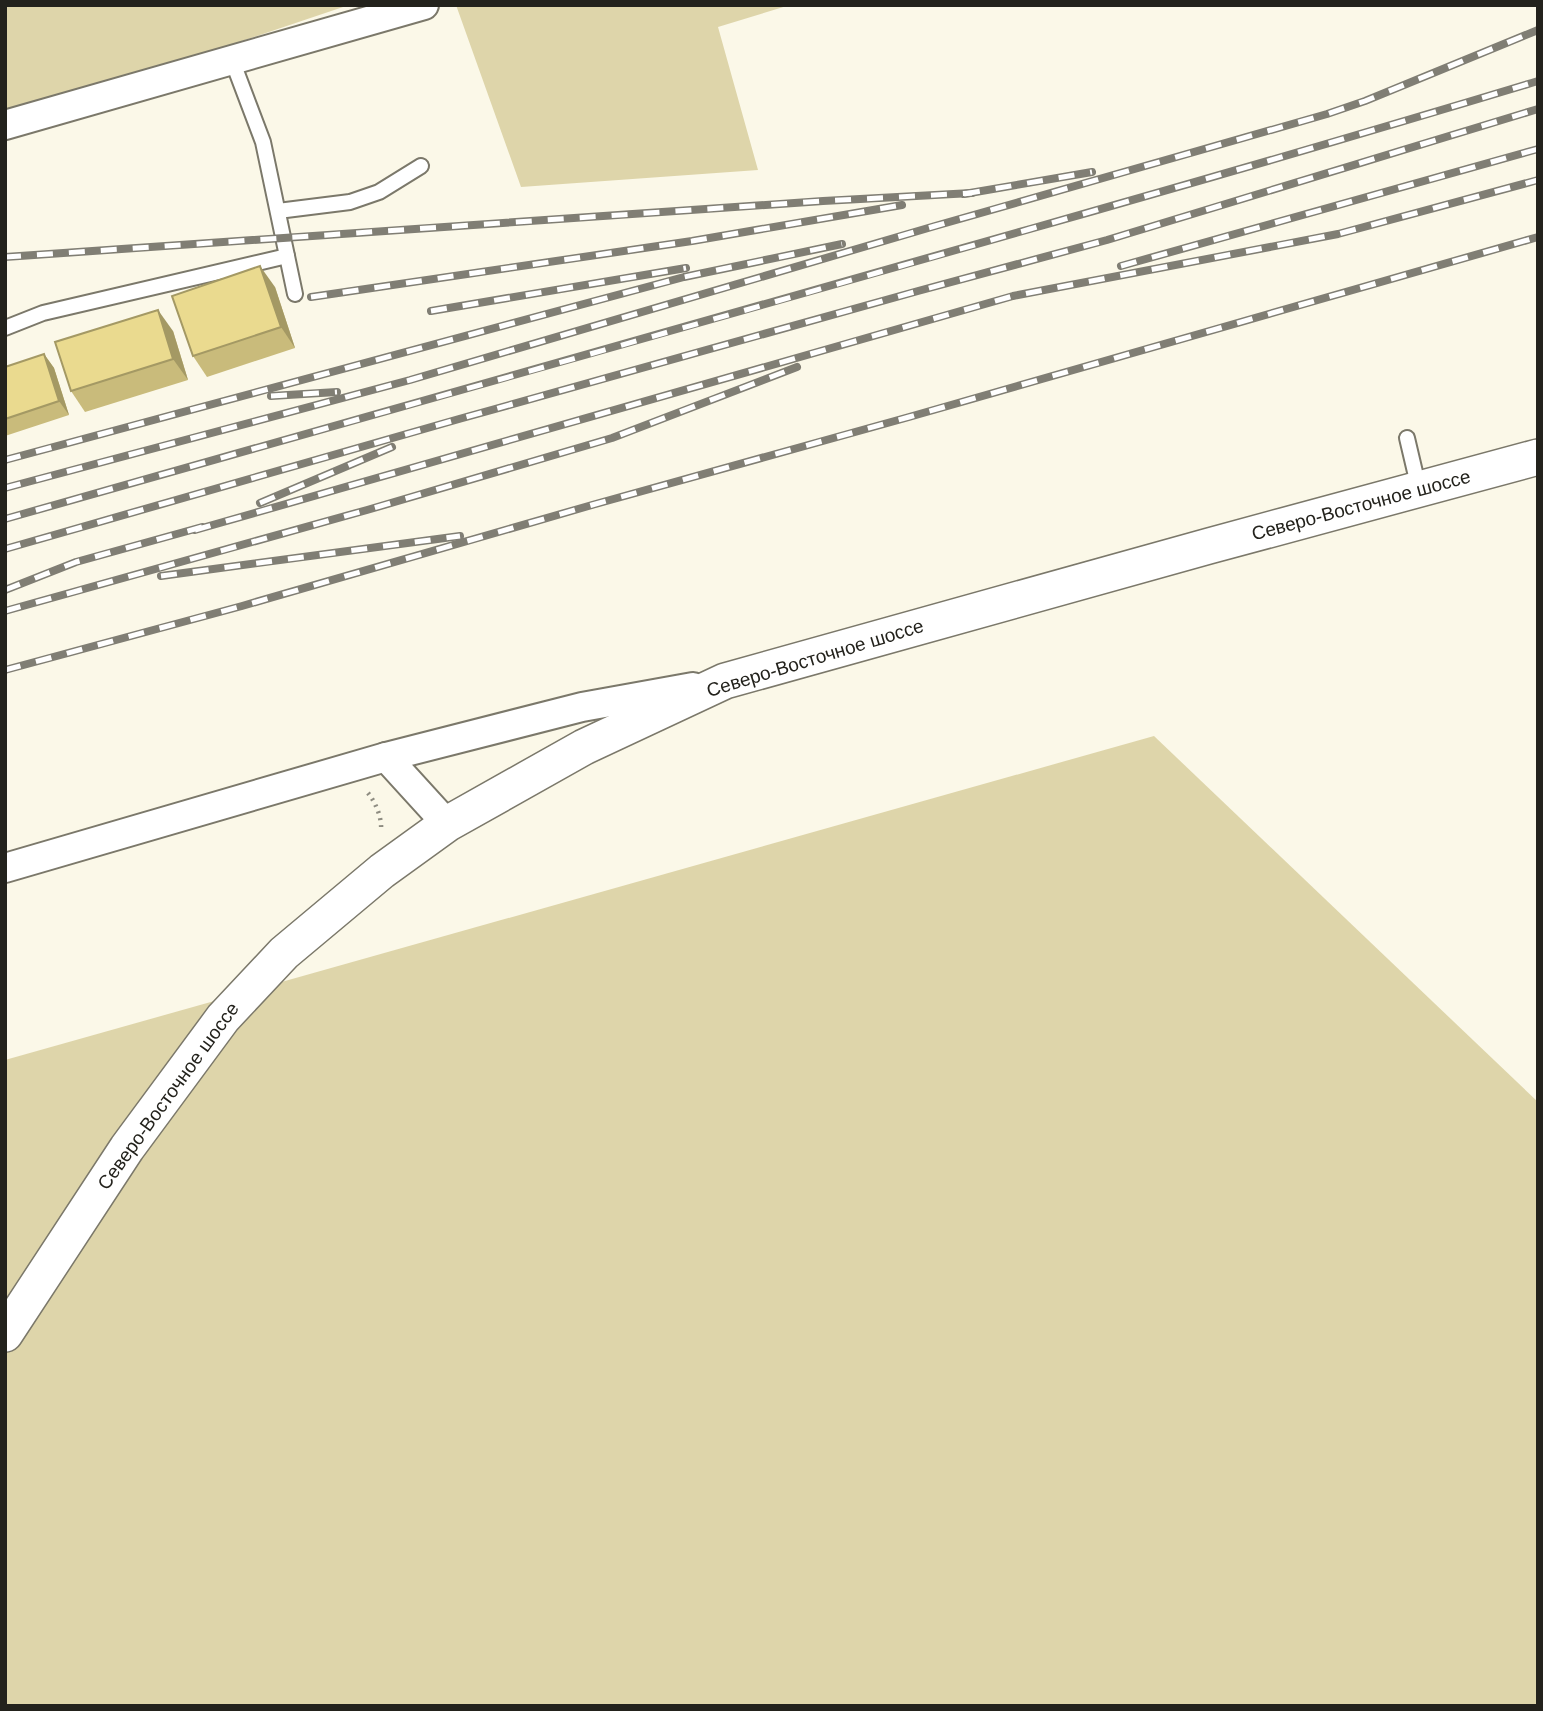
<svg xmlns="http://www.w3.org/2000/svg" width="1543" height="1711" viewBox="0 0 1543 1711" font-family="Helvetica,sans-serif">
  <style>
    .green { fill: #ded5aa }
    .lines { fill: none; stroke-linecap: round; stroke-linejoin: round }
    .service-casing { stroke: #7b786a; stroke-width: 18 }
    .minor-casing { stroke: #7b786a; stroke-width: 32 }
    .tertiary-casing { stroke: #7b786a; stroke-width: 38 }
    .path { stroke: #8e8c81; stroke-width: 4.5; stroke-dasharray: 2 5; stroke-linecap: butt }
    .service { stroke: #fff; stroke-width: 14 }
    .minor { stroke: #fff; stroke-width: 28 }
    .tertiary { stroke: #fff; stroke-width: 35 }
    .rail-casing { stroke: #807e74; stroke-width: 8 }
    .rail { stroke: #fff; stroke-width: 5; stroke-dasharray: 16; stroke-linecap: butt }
    .wall { fill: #c9bb7b }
    .shaded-wall { fill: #a49964 }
    .building { fill: #eada8f; stroke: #a49964; stroke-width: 2 }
    .labels { text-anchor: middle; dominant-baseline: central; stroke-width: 5; stroke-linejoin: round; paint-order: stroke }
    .street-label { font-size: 19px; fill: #23221c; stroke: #fff }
  </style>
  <rect width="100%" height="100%" fill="#fbf8e8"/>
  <!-- green -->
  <g class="green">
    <path d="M5,5h344l-344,116z"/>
    <path d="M456,5h334l-72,22 40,143 -237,17z"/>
    <path d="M1154,736l384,366v604h-1533v-646z"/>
  </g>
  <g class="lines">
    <defs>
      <g id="service">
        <path d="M232,60l31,82 32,152"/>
        <path d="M278,211l72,-9 29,-10 42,-26"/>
        <path d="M5,328l38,-15 244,-57"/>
        <path d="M1407,438l12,51"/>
      </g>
      <g id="minor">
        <path d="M5,125l419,-120"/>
        <path d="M386,757l61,67"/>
        <path d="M5,868l381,-111 196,-50 111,-20"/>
      </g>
      <path id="tertiary" d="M5,1334l122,-186 96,-130 61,-65 98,-82 65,-47 137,-77 141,-66 484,-135 329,-89"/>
    </defs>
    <!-- service casing -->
    <use href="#service" class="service-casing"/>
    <!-- minor casing -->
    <use href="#minor" class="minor-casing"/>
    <!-- tertiary casing -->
    <use href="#tertiary" class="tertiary-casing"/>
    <!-- path -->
    <path class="path" d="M368,793c8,10 14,25 13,37"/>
    <!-- service -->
    <use href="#service" class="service"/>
    <!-- minor -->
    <use href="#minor" class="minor"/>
    <!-- tertiary -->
    <use href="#tertiary" class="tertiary"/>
    <defs>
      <g id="rail">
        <path d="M964,194l128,-22"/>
        <path d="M5,257l818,-56 149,-8"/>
        <path d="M1121,266l417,-117"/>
        <path d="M311,297l381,-56 210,-36"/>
        <path d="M431,311l255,-43"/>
        <path d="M271,396l66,-4"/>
        <path d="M5,460l679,-183 158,-33"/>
        <path d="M5,488l405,-108 525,-154 392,-112 38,-13 173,-71"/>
        <path d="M260,503l132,-56"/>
        <path d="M5,519c342,-97 684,-192 1025,-290 170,-48 339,-97 508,-148"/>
        <path d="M195,530l818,-234 325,-62 200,-54"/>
        <path d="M5,549l454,-130 459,-128 189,-51 431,-131"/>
        <path d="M161,576l299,-40"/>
        <path d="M5,590l71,-28 126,-35"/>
        <path d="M5,611l362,-101 245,-72 185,-71"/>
        <path d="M5,670l237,-64 350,-101 317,-88 629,-180"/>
      </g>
    </defs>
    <!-- rail casing -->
    <use href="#rail" class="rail-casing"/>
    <!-- rail -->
    <use href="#rail" class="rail"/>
  </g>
  <!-- wall -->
  <g class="wall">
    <path d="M275,287l20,61 -88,29 -14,-21z"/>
    <path d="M173,331l15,49 -103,32 -14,-21z"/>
    <path d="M44,354l10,14 15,47 -64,21v-69z"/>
  </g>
  <!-- shaded-wall -->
  <g class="shaded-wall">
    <path d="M260,266l15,21 20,61 -14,-21z"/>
    <path d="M158,310l15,21 15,49 -15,-21z"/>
    <path d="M44,354l10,14 15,47 -10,-14z"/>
  </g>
  <!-- building -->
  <g class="building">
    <path d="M260,266l21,61 -88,29 -21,-60z"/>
    <path d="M158,310l15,49 -102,32 -16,-49z"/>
    <path d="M44,354l15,47 -54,18v-52z"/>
  </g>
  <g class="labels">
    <!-- street labels -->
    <g class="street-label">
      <text transform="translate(1361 505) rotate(-15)">Северо-Восточное шоссе</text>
      <text transform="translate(815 658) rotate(-17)">Северо-Восточное шоссе</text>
      <text transform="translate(168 1096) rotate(-54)">Северо-Восточное шоссе</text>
    </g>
  </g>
  <!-- border -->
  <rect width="1543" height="1711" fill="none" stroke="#23221c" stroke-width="14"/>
</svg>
